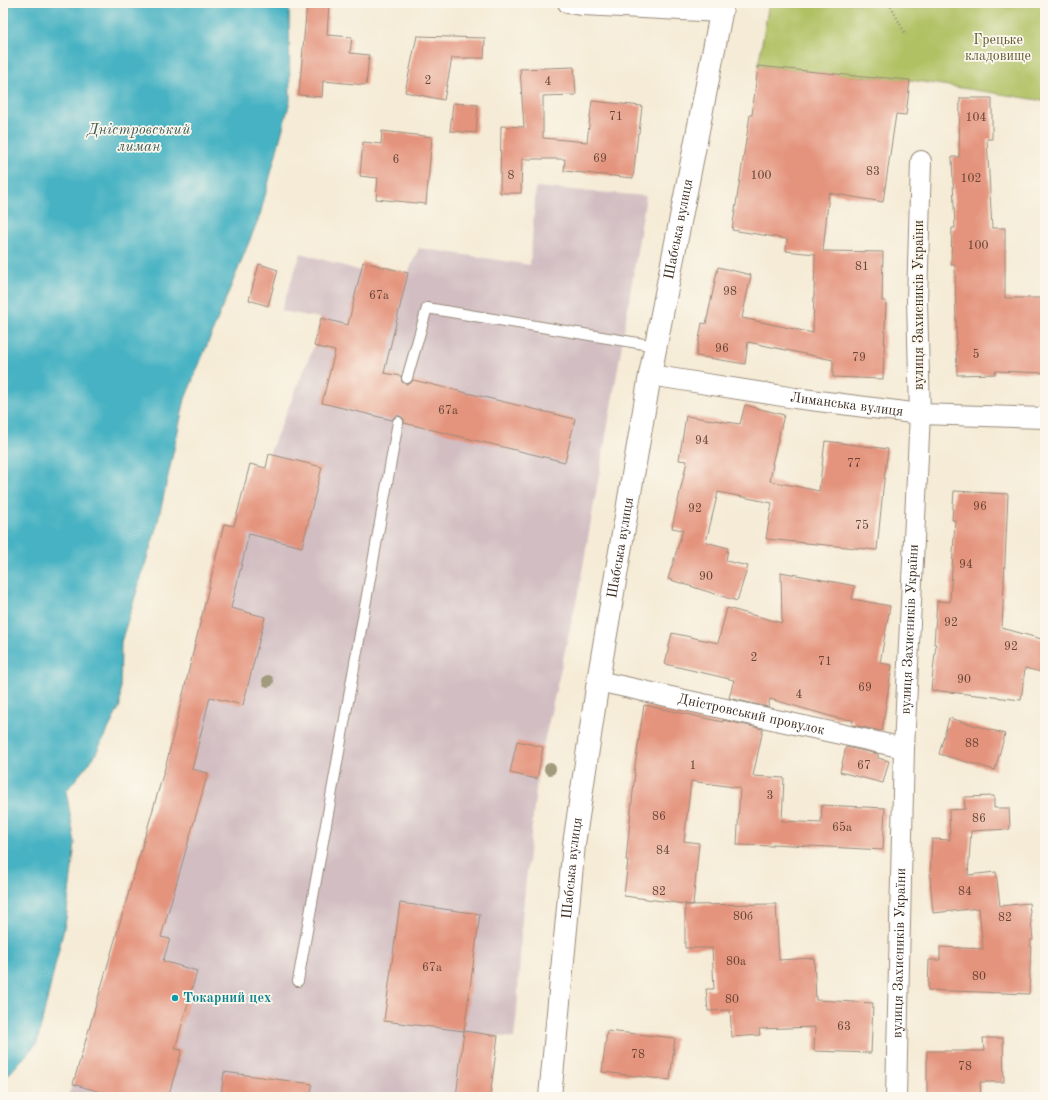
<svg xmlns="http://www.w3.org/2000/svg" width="1048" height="1100" viewBox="0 0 1048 1100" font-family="'Old Standard TT',serif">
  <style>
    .industrial { fill: #d2bec2 }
    .green { fill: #b0c164; stroke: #767641 }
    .water { fill: #46b2c3; stroke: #406e70 }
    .building { fill: #e4937b }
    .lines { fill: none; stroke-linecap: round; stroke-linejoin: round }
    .service-casing { stroke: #988a7a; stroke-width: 12 }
    .minor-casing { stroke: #988a7a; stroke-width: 22 }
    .secondary-casing { stroke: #988a7a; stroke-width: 24 }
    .path { stroke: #988a7a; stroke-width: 2.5; stroke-dasharray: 1 3; stroke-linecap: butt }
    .service { stroke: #fff; stroke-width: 10 }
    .minor { stroke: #fff; stroke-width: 20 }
    .secondary { stroke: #fff; stroke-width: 22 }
    .tree { fill: #a29a7c }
    .culture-dot { fill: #0f9aa8; stroke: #fbf7ec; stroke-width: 1.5 }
    .labels { text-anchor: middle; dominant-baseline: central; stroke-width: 3.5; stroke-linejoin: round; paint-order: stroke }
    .number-label { font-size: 12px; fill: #654435 }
    .park-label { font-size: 14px; fill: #5e5733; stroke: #fbf7ec }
    .street-label { font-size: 14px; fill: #3b2a1e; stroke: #fbf7ec }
    .culture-label { font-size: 14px; font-weight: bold; fill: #0d838f; stroke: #fbf7ec; text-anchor: start }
    .water-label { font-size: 15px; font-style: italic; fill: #3f5a58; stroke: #fbf7ec }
  </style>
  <rect width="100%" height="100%" fill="#fbf7ec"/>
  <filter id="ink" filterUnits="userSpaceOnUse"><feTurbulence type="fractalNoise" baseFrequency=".025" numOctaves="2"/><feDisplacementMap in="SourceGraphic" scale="8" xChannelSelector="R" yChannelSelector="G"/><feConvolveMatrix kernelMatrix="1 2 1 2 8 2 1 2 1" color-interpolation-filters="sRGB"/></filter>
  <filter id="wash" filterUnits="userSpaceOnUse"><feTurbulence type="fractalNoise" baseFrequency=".012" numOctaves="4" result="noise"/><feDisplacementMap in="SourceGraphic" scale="16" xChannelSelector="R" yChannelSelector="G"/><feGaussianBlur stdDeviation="0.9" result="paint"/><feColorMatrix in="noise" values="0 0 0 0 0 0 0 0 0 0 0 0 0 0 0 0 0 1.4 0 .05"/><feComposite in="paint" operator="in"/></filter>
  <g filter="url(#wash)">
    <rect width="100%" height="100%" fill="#f5ebd6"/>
    <!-- industrial -->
    <path class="industrial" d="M536,187l110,9 -27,166 -40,227 -36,158 -6,32 -15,139 -5,94 -3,26 -16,-2 -8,61h-423l6,-13 94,-323 57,-237 10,2 16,-62 16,4 3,-14 45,-108 6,-28 -39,-7 20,-58 60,18 47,2 11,-25 111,17z"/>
    <!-- green -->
    <path class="green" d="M769,3h276v98l-135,-21 -70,-5 -82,-9z"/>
    <!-- water -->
    <path class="water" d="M3,3h286l1,98 -30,114 -75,184 -28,127 -36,116 -1,64 -26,51 -28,34 9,52 -9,76 -29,124 -29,32 -5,7z"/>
    <g id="blocks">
      <!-- building -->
      <g class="building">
        <path d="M307,3h22l-2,32 25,2 -2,16 19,2 -3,30 -43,-4 -1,16 -23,-2z"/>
        <path d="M417,36l68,2 -1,20h-32l-8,42 -39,-8z"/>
        <path d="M758,66l117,12v-1l35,3 -4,35 -10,-1 -13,88 -54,-9 -6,58 60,1 -1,49h4l-3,78 -50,-2v-17l-85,-18 -3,22 -49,-8 6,-33 4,1 12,-57 33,8 -9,43 71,15 2,-79 -29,-3 1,-12 -55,-9 18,-115h2z"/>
        <path d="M574,67l2,28 -33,1v42l44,4 5,-41 50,5 -3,27h-1l-5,45 -69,-7 1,-12h-43l-1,34h-21l1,-67 23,1 -4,-58z"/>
        <path d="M960,98h32v41h-5l5,89h13v70h40v75l-50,-2v3l-38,1 -2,-110h-4l1,-37h3l-3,-71h7z"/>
        <path d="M453,103l25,2 -2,28 -26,-2z"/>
        <path d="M382,131l50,6 -6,67 -50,-5 2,-21 -18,-2 3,-34 18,2z"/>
        <path d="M363,262l45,11 -24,100 17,3 1,6 4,2 5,-1 2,-3 162,39 -10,43 -161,-39v-4l-4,-3h-5l-3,4 -70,-17 13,-52 -21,-5 7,-28 27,7z"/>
        <path d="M259,264l19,6 -10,36 -19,-6z"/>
        <path d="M745,405l39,10 -12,49h1l-3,17 49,10 6,-50 63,8 -5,40 -6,61 -111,-11 6,-36 -54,-11 -12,50 22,6 -2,13 22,5 -11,35 -69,-22 15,-49 -11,-2 15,-67 -8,-1 7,-44 54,8z"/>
        <path d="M269,454l53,13 -20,80 -53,-13 -18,74 34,9 -22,88 -33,-8 -18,72 16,4 -47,164 9,2 -7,22 34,10 -22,78 7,1 -14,47h-50l-45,-13 94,-323 57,-237 10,2 16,-62 16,4z"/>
        <path d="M954,491l54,3 -6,134 43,12v33l-20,-5 -4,32 -90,-10 5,-46h-2l3,-43 13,1 5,-82h-3z"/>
        <path d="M781,572l74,14 -3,13 38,7 -10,57 12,2 -10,66 -30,-6 1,-5 -16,-2 -67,-19 -2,8 -39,-9 5,-18 -69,-16 7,-31 46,10 9,-35 55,15z"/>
        <path d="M644,705l79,17v-2l40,9 -10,47 31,2 -2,43 39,2 1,-18 63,3 -2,42 -110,-6v2l-36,-1 3,-57 -49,-7 -7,60 15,2 -6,62 -69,-9 4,-36h-2l9,-87h-1z"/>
        <path d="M949,718l56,16 -10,36 -56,-16z"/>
        <path d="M517,741l26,6 -6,32 -27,-6z"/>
        <path d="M846,747l32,7v4l11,3 -6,22 -43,-11z"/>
        <path d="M994,796v12h15l1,21 -39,2 -3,44 28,-3 4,34 29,-3 4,37h-2l-2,54 -101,-4 1,-30h11v-13l43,2 -4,-41 -46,5 -3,-35 2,-39 18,1 -1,-30 16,-1 -1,-12z"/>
        <path d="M400,903l80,11 -16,117 -80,-10z"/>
        <path d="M776,904l3,56 35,-2 2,42 57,3 -2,50 -57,-2 1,-24 -56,2 1,6 -28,2 -2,-27 -22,1 -2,-22h8l-2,-41h-27v-43z"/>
        <path d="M464,1031l34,5 -8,61h-34z"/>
        <path d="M607,1031l68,7 -5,42 -68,-8z"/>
        <path d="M983,1038h20l1,44h-24l1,15h-54v-46h57z"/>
        <path d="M224,1072l88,12 -1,13h-80l-10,-1z"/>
      </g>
    </g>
  </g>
  <g filter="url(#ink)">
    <use href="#blocks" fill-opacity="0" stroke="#988a7a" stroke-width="1"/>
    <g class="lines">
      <defs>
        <g id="service">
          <path d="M407,378l20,-70 229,38"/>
          <path d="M298,981l100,-559"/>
        </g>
        <g id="minor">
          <path d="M568,3l15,2 138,7"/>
          <path id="s1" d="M650,375l145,23 125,16 125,4"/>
          <path id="s2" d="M598,681l306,67"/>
          <path id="s3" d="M896,1097l8,-349 16,-334 -3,-113 4,-140"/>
        </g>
        <g id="secondary">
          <path id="s4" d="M550,1097l24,-253 24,-163 52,-306 73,-372"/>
        </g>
      </defs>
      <!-- service casing -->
      <use href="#service" class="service-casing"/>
      <!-- minor casing -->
      <use href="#minor" class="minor-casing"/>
      <!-- secondary casing -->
      <use href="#secondary" class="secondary-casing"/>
      <!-- path -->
      <path class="path" d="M889,3l17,32"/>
      <!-- service -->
      <use href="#service" class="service"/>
      <!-- minor -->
      <use href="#minor" class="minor"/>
      <!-- secondary -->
      <use href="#secondary" class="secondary"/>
    </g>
    <!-- trees -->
    <g class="tree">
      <circle cx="268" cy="681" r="6"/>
      <circle cx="550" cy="769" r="6"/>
    </g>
  </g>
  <!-- markers -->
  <circle class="culture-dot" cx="175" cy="998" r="4"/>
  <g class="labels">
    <!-- number labels -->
    <g class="number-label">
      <text x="428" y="81">2</text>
      <text x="548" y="82">4</text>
      <text x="616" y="117">71</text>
      <text x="976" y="118">104</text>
      <text x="600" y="159">69</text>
      <text x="396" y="160">6</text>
      <text x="873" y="172">83</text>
      <text x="511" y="176">8</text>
      <text x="761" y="176">100</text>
      <text x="971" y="179">102</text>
      <text x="978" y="246">100</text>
      <text x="862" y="267">81</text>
      <text x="730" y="292">98</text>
      <text x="379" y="296">67а</text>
      <text x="722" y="349">96</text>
      <text x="976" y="355">5</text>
      <text x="859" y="358">79</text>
      <text x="448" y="411">67а</text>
      <text x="702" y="441">94</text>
      <text x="854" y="464">77</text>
      <text x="980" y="507">96</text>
      <text x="695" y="509">92</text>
      <text x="862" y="526">75</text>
      <text x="966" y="565">94</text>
      <text x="706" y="577">90</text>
      <text x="951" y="623">92</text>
      <text x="1011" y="647">92</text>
      <text x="754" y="658">2</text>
      <text x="825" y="662">71</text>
      <text x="964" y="680">90</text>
      <text x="865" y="688">69</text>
      <text x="799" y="695">4</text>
      <text x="972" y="744">88</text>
      <text x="693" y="766">1</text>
      <text x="864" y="766">67</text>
      <text x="770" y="796">3</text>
      <text x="659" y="817">86</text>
      <text x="979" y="819">86</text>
      <text x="842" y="828">65а</text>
      <text x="663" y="851">84</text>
      <text x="659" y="892">82</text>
      <text x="965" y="892">84</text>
      <text x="743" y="917">80б</text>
      <text x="1005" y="918">82</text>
      <text x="736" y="962">80а</text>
      <text x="432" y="968">67а</text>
      <text x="979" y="977">80</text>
      <text x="732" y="1000">80</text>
      <text x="844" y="1027">63</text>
      <text x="638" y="1055">78</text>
      <text x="965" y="1067">78</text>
    </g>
    <!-- park labels -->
    <g class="park-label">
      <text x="998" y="40">Грецьке<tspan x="998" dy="16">кладовище</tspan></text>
    </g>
    <!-- street labels -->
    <g class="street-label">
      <text stroke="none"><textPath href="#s4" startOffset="878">Шабська вулиця</textPath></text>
      <text transform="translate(919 305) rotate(-90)">вулиця Захисників України</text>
      <text stroke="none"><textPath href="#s1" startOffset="199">Лиманська вулиця</textPath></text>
      <text stroke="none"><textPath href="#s4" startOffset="554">Шабська вулиця</textPath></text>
      <text stroke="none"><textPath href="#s3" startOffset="468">вулиця Захисників України</textPath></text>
      <text stroke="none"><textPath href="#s2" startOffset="157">Дністровський провулок</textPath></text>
      <text stroke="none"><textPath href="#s4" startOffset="230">Шабська вулиця</textPath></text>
      <text stroke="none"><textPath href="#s3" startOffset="144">вулиця Захисників України</textPath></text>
    </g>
    <!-- culture labels -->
    <g class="culture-label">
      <text x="183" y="998">Токарний цех</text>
    </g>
    <!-- water labels -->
    <g class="water-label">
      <text x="139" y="130">Дністровський<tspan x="139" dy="17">лиман</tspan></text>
    </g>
  </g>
  <!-- margin -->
  <rect width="1048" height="1100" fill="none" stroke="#fbf7ec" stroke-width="16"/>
</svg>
